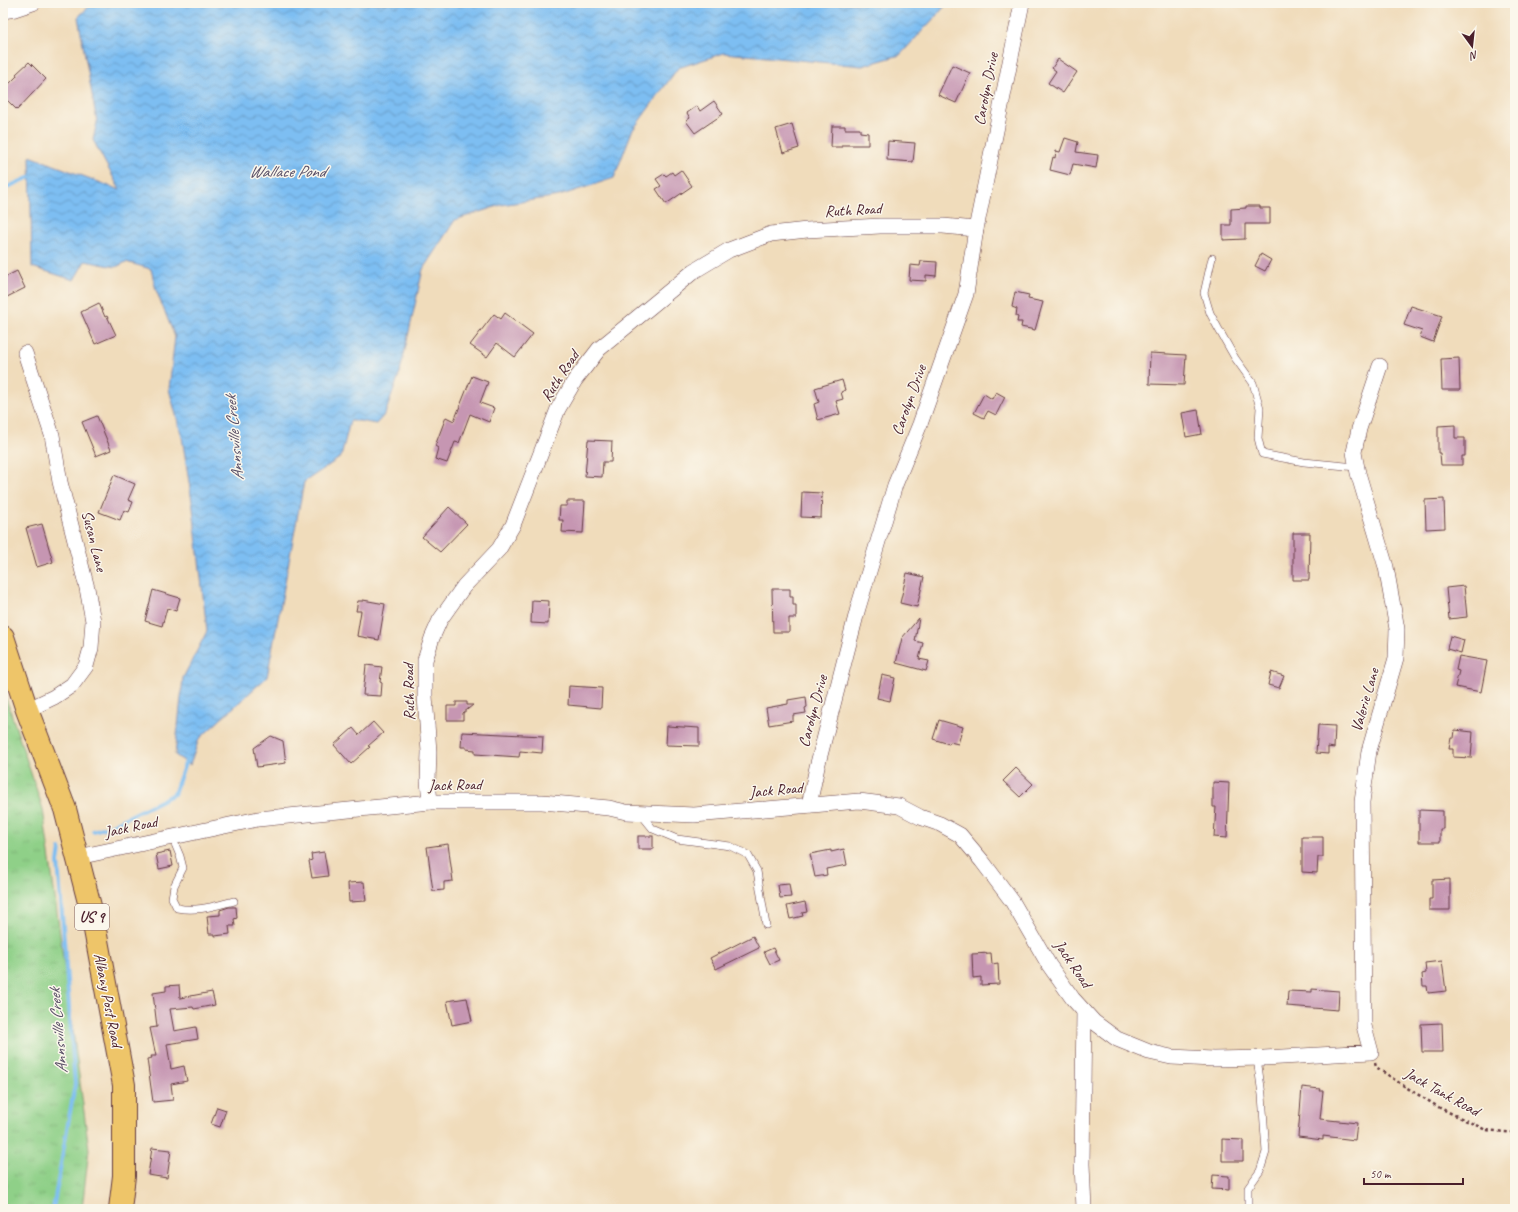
<svg xmlns="http://www.w3.org/2000/svg" width="1518" height="1212" viewBox="0 0 1518 1212" font-family="Caveat,sans-serif">
  <style>
    .grass { fill: url(#grass-tufts); stroke: #6c785a }
    .water { fill: url(#water-waves); stroke: #646e8e }
    .lines { fill: none; stroke-linecap: round; stroke-linejoin: round }
    .stream { stroke: #7dbef2; stroke-width: 4 }
    .building { fill: #c696b2 }
    .lane-casing { stroke: #633b41; stroke-width: 8 }
    .street-casing { stroke: #633b41; stroke-width: 16 }
    .highway-casing { stroke: #633b41; stroke-width: 24 }
    .path { stroke: #633b41; stroke-width: 2.5; stroke-dasharray: 3 3; stroke-linecap: butt }
    .lane { stroke: #fff; stroke-width: 7 }
    .street { stroke: #fff; stroke-width: 15 }
    .highway { stroke: #eec569; stroke-width: 22 }
    .labels { text-anchor: middle; dominant-baseline: central; stroke-width: 3; stroke-linejoin: round; paint-order: stroke }
    .shield { fill: #fbf7ec; stroke: #7f6065; stroke-width: 1 }
    .shield-label { font-size: 15px; font-weight: bold; fill: #4a1f2b }
    .street-label { font-size: 16px; fill: #4a1f2b; stroke: #fbf7ec }
    .water-label { font-size: 17px; font-style: italic; fill: #594f67; stroke: #fbf7ec }
  </style>
  <defs>
    <pattern id="grass-tufts" width="24" height="20" patternUnits="userSpaceOnUse"><rect width="24" height="20" fill="#8fd088"/><path d="M3 7l-1-3M5 7V3M7 7l1-3M15 17l-1-3M17 17v-4M19 17l1-3" fill="none" stroke="#7db276"/></pattern>
    <pattern id="water-waves" width="16" height="10" patternUnits="userSpaceOnUse"><rect width="16" height="10" fill="#7dbef2"/><path d="M0 5q4-4 8 0t8 0" fill="none" stroke="#689ac4"/></pattern>
  </defs>
  <rect width="100%" height="100%" fill="#fbf7ec"/>
  <filter id="ink" filterUnits="userSpaceOnUse"><feTurbulence type="fractalNoise" baseFrequency=".025" numOctaves="2"/><feDisplacementMap in="SourceGraphic" scale="8" xChannelSelector="R" yChannelSelector="G"/><feConvolveMatrix kernelMatrix="1 2 1 2 8 2 1 2 1" color-interpolation-filters="sRGB"/></filter>
  <filter id="wash" filterUnits="userSpaceOnUse"><feTurbulence type="fractalNoise" baseFrequency=".012" numOctaves="4" result="noise"/><feDisplacementMap in="SourceGraphic" scale="16" xChannelSelector="R" yChannelSelector="G"/><feGaussianBlur stdDeviation="0.9" result="paint"/><feColorMatrix in="noise" values="0 0 0 0 0 0 0 0 0 0 0 0 0 0 0 0 0 1.4 0 .05"/><feComposite in="paint" operator="in"/></filter>
  <g filter="url(#wash)">
    <rect width="100%" height="100%" fill="#f0dcbb"/>
    <!-- grass -->
    <path class="grass" d="M3,689l40,120 46,340 -7,60h-79z"/>
    <!-- water -->
    <path class="water" d="M93,3h855l-48,52 -38,11 -138,-13 -46,15 -46,63 -18,47 -55,18 -58,9 -46,15 -32,49 -23,103 -15,42 -9,10 -16,-3h-10l-9,36 -37,25 -37,195 -68,62 -9,26 -15,-10 8,-77 24,-47 -14,-123 -11,-71 -13,-48 6,-52 -19,-47 -5,-21 -25,-7 -10,5 -31,-6 -11,19 -42,-13 -2,-111 90,34 -27,-50 4,-18 -19,-105z"/>
    <g class="lines">
      <!-- stream -->
      <g class="stream">
        <path d="M3,189l27,-12 5,2"/>
        <path d="M93,831l17,-5 64,-32 13,-36"/>
        <path d="M53,1209l22,-125 -17,-222 2,-13"/>
      </g>
    </g>
    <g id="blocks">
      <!-- building -->
      <g class="building">
        <path d="M1058,59l19,13 -14,21 -15,-10 8,-12 -4,-3z"/>
        <path d="M29,62l17,17 -29,31 -14,-14v-6l14,-14 -1,-2z"/>
        <path d="M952,65l18,8 -14,30 -18,-8z"/>
        <path d="M714,101l9,13 -28,19 -9,-12 4,-3 -3,-5 10,-7 3,5z"/>
        <path d="M792,124l7,24 -16,5 -7,-24z"/>
        <path d="M832,126h13v3h15v3l8,1v12h-26v2h-11z"/>
        <path d="M1065,138l13,4 -2,10 22,3 -2,13 -23,-4 -3,11 -20,-5 3,-13 2,1 1,-7 4,1z"/>
        <path d="M888,141l27,2 -2,19 -26,-2z"/>
        <path d="M681,170l11,16 -26,18 -10,-15 5,-3 -5,-7 8,-5 2,2 6,-4 2,3z"/>
        <path d="M1246,206h14v2h10v16h-25v15l-22,1v-15h8v-16l15,-1z"/>
        <path d="M1261,254l10,6 -6,11 -10,-5z"/>
        <path d="M921,261l16,1 -1,14 -10,-1v6l-17,-1 1,-15 10,1z"/>
        <path d="M17,271l8,17 -22,11v-21z"/>
        <path d="M1015,292l14,3 -1,4 15,3 -8,28 -14,-3 1,-5h-5l1,-5 -2,-1 1,-7 -5,-2z"/>
        <path d="M99,303l6,14 2,-1 9,19 -21,9 -14,-32z"/>
        <path d="M1411,306l31,10 -9,26 -13,-5 2,-6 -18,-6z"/>
        <path d="M505,313l28,21 -18,23 -18,-14 -10,14 -17,-12 24,-31 7,5z"/>
        <path d="M1150,353l36,2 -2,30 -35,-1z"/>
        <path d="M1459,358l1,32h-18l-1,-31z"/>
        <path d="M472,376l16,6 -8,21 14,5 -5,14 -19,-8 -11,29 -4,-1 -8,21 -12,-4 3,-11 -3,-2 11,-29 8,4z"/>
        <path d="M842,380l3,10 -4,2 2,7 -7,2 4,13 -22,6 -4,-16 5,-2 -4,-14z"/>
        <path d="M996,392l9,5 -9,18 -8,-4 -4,7 -10,-5 10,-19 8,5z"/>
        <path d="M1198,410l4,24 -16,3 -4,-24z"/>
        <path d="M97,416l14,34 -15,6 -14,-34z"/>
        <path d="M1455,425v13h10v18h-3v9h-21l-1,-12h-2v-27z"/>
        <path d="M588,440l24,1 -1,21h-8l-1,15 -17,-1z"/>
        <path d="M114,475l21,9 -7,16 5,2 -4,10 -5,-2 -4,10 -21,-8z"/>
        <path d="M802,492l20,1 -1,25 -20,-1z"/>
        <path d="M1444,499l1,29 -19,1 -1,-29z"/>
        <path d="M567,501h18l-2,32 -21,-1 1,-12h-4l1,-14h7z"/>
        <path d="M449,507l18,17 -27,28 -18,-15z"/>
        <path d="M42,524l11,38 -16,5 -11,-39z"/>
        <path d="M1293,533h17l-1,47h-16z"/>
        <path d="M907,573l17,4 -7,30 -17,-4z"/>
        <path d="M1464,586l3,31 -18,2 -3,-31z"/>
        <path d="M772,589h18v8h3v8h3v13h-7v14h-16z"/>
        <path d="M153,590l27,8 -4,13 -9,-3 -5,18 -17,-5z"/>
        <path d="M363,600l22,4 -6,36 -22,-4 4,-25h-5l2,-10h5z"/>
        <path d="M532,600l17,1 -1,23 -17,-1z"/>
        <path d="M919,618l-4,23 8,2 -4,16 10,2 -3,10 -30,-8 6,-25z"/>
        <path d="M1450,636l14,4 -3,13 -14,-4z"/>
        <path d="M1459,656l28,5 -6,31 -26,-5 4,-16 -3,-1z"/>
        <path d="M366,665l16,2 -2,15 2,1 -1,13 -18,-1z"/>
        <path d="M1271,672l13,4 -5,12 -11,-3z"/>
        <path d="M882,675l13,3 -5,23 -13,-3z"/>
        <path d="M569,686l33,2 -1,20 -33,-3z"/>
        <path d="M806,697l1,10 -2,1 1,5 -13,2v6l-24,4 -3,-17 22,-4v-4z"/>
        <path d="M456,702h11v3h6l-10,8v7h-16v-14h9z"/>
        <path d="M939,720l24,7 -5,17 -8,-2 -1,2 -16,-5z"/>
        <path d="M373,722l10,11 -15,13 2,1 -19,17 -17,-19 19,-17 6,7z"/>
        <path d="M1318,725l17,1 -1,22 -6,-1v7l-12,-1z"/>
        <path d="M667,726l32,2v18l-33,-1z"/>
        <path d="M1455,730l18,2 -2,26 -18,-1v-8h-4l2,-11h3z"/>
        <path d="M462,732l81,4 -1,17 -22,-2 -1,6 -44,-3v-4l-9,-1v-2h-5z"/>
        <path d="M271,736l12,5 3,22 -29,4 -3,-19z"/>
        <path d="M1016,768l17,16 -13,13 -17,-16z"/>
        <path d="M1213,782l16,1 -2,55 -13,-1 2,-30h-3z"/>
        <path d="M1419,810l24,1v18h-3v13h-21z"/>
        <rect x="638" y="836" width="15" height="13"/>
        <path d="M1302,837h21v20h-5l-1,16 -15,-1z"/>
        <path d="M448,844l5,37 -9,1v8l-11,1 -6,-44z"/>
        <path d="M844,849l3,16 -21,4 1,6 -12,2 -5,-23 21,-4v2z"/>
        <path d="M170,851l3,15 -14,3 -3,-15z"/>
        <path d="M324,852l4,24 -16,2 -3,-17 3,-1 -1,-6z"/>
        <path d="M1450,879v31h-21v-11h3v-19z"/>
        <path d="M364,882l2,19 -17,1 -1,-19z"/>
        <path d="M789,884l2,13 -11,1 -2,-13z"/>
        <path d="M805,902l2,10 -5,1 1,3 -13,3 -3,-13z"/>
        <path d="M229,907h7l1,11 -3,1 1,7h-6l1,8 -15,2v-2h-6l-2,-18 13,-1v-5z"/>
        <path d="M753,936l6,12 -43,21 -6,-11z"/>
        <path d="M773,948l6,12 -9,4 -6,-12z"/>
        <path d="M991,953l1,11 6,-1 1,21 -18,1v-8l-8,1 -1,-24z"/>
        <path d="M1442,961l4,30 -18,2 -1,-7h-4l-1,-12 4,-1 -1,-10z"/>
        <path d="M179,985l1,13 32,-6 3,13 -21,4 -1,-2 -23,2 4,22 22,-4 2,12 -31,5 4,25 13,-3 3,15 -16,3 2,16 -20,2 -6,-43 5,-1 -1,-2h5l-6,-28 7,-1 -4,-34 13,-2v-5z"/>
        <path d="M1312,989l27,2 -1,19 -51,-4 1,-15 24,1z"/>
        <path d="M467,998l5,23 -20,4 -5,-24z"/>
        <path d="M1442,1023l1,29h-21l-1,-28z"/>
        <path d="M1302,1087l18,2 -1,2h4l-3,28 37,4 -2,17 -32,-4v4l-25,-3z"/>
        <path d="M217,1107l9,3 -6,17 -9,-3z"/>
        <path d="M1222,1139l21,1v21h-21z"/>
        <path d="M152,1148l19,2 -4,28 -19,-3z"/>
        <path d="M1213,1175l16,1v14l-17,-1z"/>
      </g>
    </g>
  </g>
  <g filter="url(#ink)">
    <use href="#blocks" fill-opacity="0" stroke="#633b41" stroke-width="1"/>
    <g class="lines">
      <defs>
        <g id="lane">
          <path d="M1212,258l-8,35 6,20 8,15 17,30 18,25 7,25 -2,30 4,16 42,8 52,5"/>
          <path d="M640,813l13,16 24,10 53,7 18,9 9,16 9,54"/>
          <path d="M172,837l8,19 3,12 -9,18 -2,12 5,10c20,4 37,-2 57,-7"/>
          <path d="M1248,1208v-20l12,-17 6,-19 -4,-57 -5,-37"/>
        </g>
        <g id="street">
          <path d="M3,11l12,-2 18,-6"/>
          <path d="M25,353l27,82 8,47 27,106 6,33 -2,27 -5,18 -14,19 -18,12 -27,13"/>
          <path d="M430,802l-2,-21 1,-29 -4,-56v-36l7,-22 8,-18 24,-34 35,-37 14,-24 45,-116 17,-29 24,-31 95,-78 35,-21 42,-16 36,-4 73,-4h63l33,3"/>
          <path d="M809,805l8,-38 41,-159 37,-123 25,-61 46,-130 10,-65 46,-226"/>
          <path d="M78,857l180,-38 172,-17h112l67,6 17,4 68,3 165,-14 40,5 21,11 20,7 20,11 22,26 30,40 37,64 24,34 21,23 23,17 32,13 22,5 42,2 51,-1 107,-6 -7,-26 -2,-224 7,-51 27,-93 1,-29 -11,-62 -28,-94 -3,-15 -1,-6 5,-23 21,-63"/>
          <path d="M1084,1209l-2,-45 2,-153"/>
        </g>
        <path id="highway" d="M3,637l24,73 38,99 27,105 32,171v91l-4,33"/>
      </defs>
      <!-- lane casing -->
      <use href="#lane" class="lane-casing"/>
      <!-- street casing -->
      <use href="#street" class="street-casing"/>
      <!-- highway casing -->
      <use href="#highway" class="highway-casing"/>
      <!-- path -->
      <path class="path" d="M1375,1063l1,4 28,19 36,22 46,22 29,3"/>
      <!-- lane -->
      <use href="#lane" class="lane"/>
      <!-- street -->
      <use href="#street" class="street"/>
      <!-- highway -->
      <use href="#highway" class="highway"/>
    </g>
  </g>
  <g class="labels">
    <!-- shield labels -->
    <rect class="shield" x="75" y="904" width="34" height="26" rx="3"/>
    <g class="shield-label">
      <text x="92" y="917">US 9</text>
    </g>
    <!-- street labels -->
    <g class="street-label">
      <text transform="translate(986 89) rotate(-79)">Carolyn Drive</text>
      <text transform="translate(853 210) rotate(-3)">Ruth Road</text>
      <text transform="translate(560 376) rotate(-57)">Ruth Road</text>
      <text transform="translate(909 400) rotate(-70)">Carolyn Drive</text>
      <text transform="translate(94 541) rotate(76)">Susan Lane</text>
      <text transform="translate(409 692) rotate(-91)">Ruth Road</text>
      <text transform="translate(1365 700) rotate(-74)">Valerie Lane</text>
      <text transform="translate(813 711) rotate(-75)">Carolyn Drive</text>
      <text transform="translate(455 785) rotate(-1)">Jack Road</text>
      <text transform="translate(776 790) rotate(-5)">Jack Road</text>
      <text transform="translate(131 827) rotate(-12)">Jack Road</text>
      <text transform="translate(1073 964) rotate(56)">Jack Road</text>
      <text transform="translate(108 1000) rotate(79)">Albany Post Road</text>
      <text transform="translate(1442 1092) rotate(29)">Jack Tank Road</text>
    </g>
    <!-- water labels -->
    <g class="water-label">
      <text x="287" y="171">Wallace Pond</text>
      <text transform="translate(234 438) rotate(-95)">Annsville Creek</text>
      <text transform="translate(58 1031) rotate(-95)">Annsville Creek</text>
    </g>
  </g>
  <!-- margin -->
  <rect width="1518" height="1212" fill="none" stroke="#fbf7ec" stroke-width="16"/>
  <!-- north arrow -->
  <g transform="translate(1472 46) rotate(165)" stroke="#fbf7ec" stroke-width="3" paint-order="stroke">
  <path d="M0-3L7 15L0 10L-7 15Z" fill="#4a1f2b"/>
  <text y="-6" font-size="11" font-weight="bold" text-anchor="middle" fill="#4a1f2b">N</text>
  </g>
  <!-- scale -->
  <path d="M1364 1178v6h99v-6" fill="none" stroke="#4a1f2b" stroke-width="2"/>
  <text x="1370" y="1178" font-size="12" fill="#4a1f2b" stroke="#fbf7ec" stroke-width="3" paint-order="stroke">50 m</text>
</svg>
